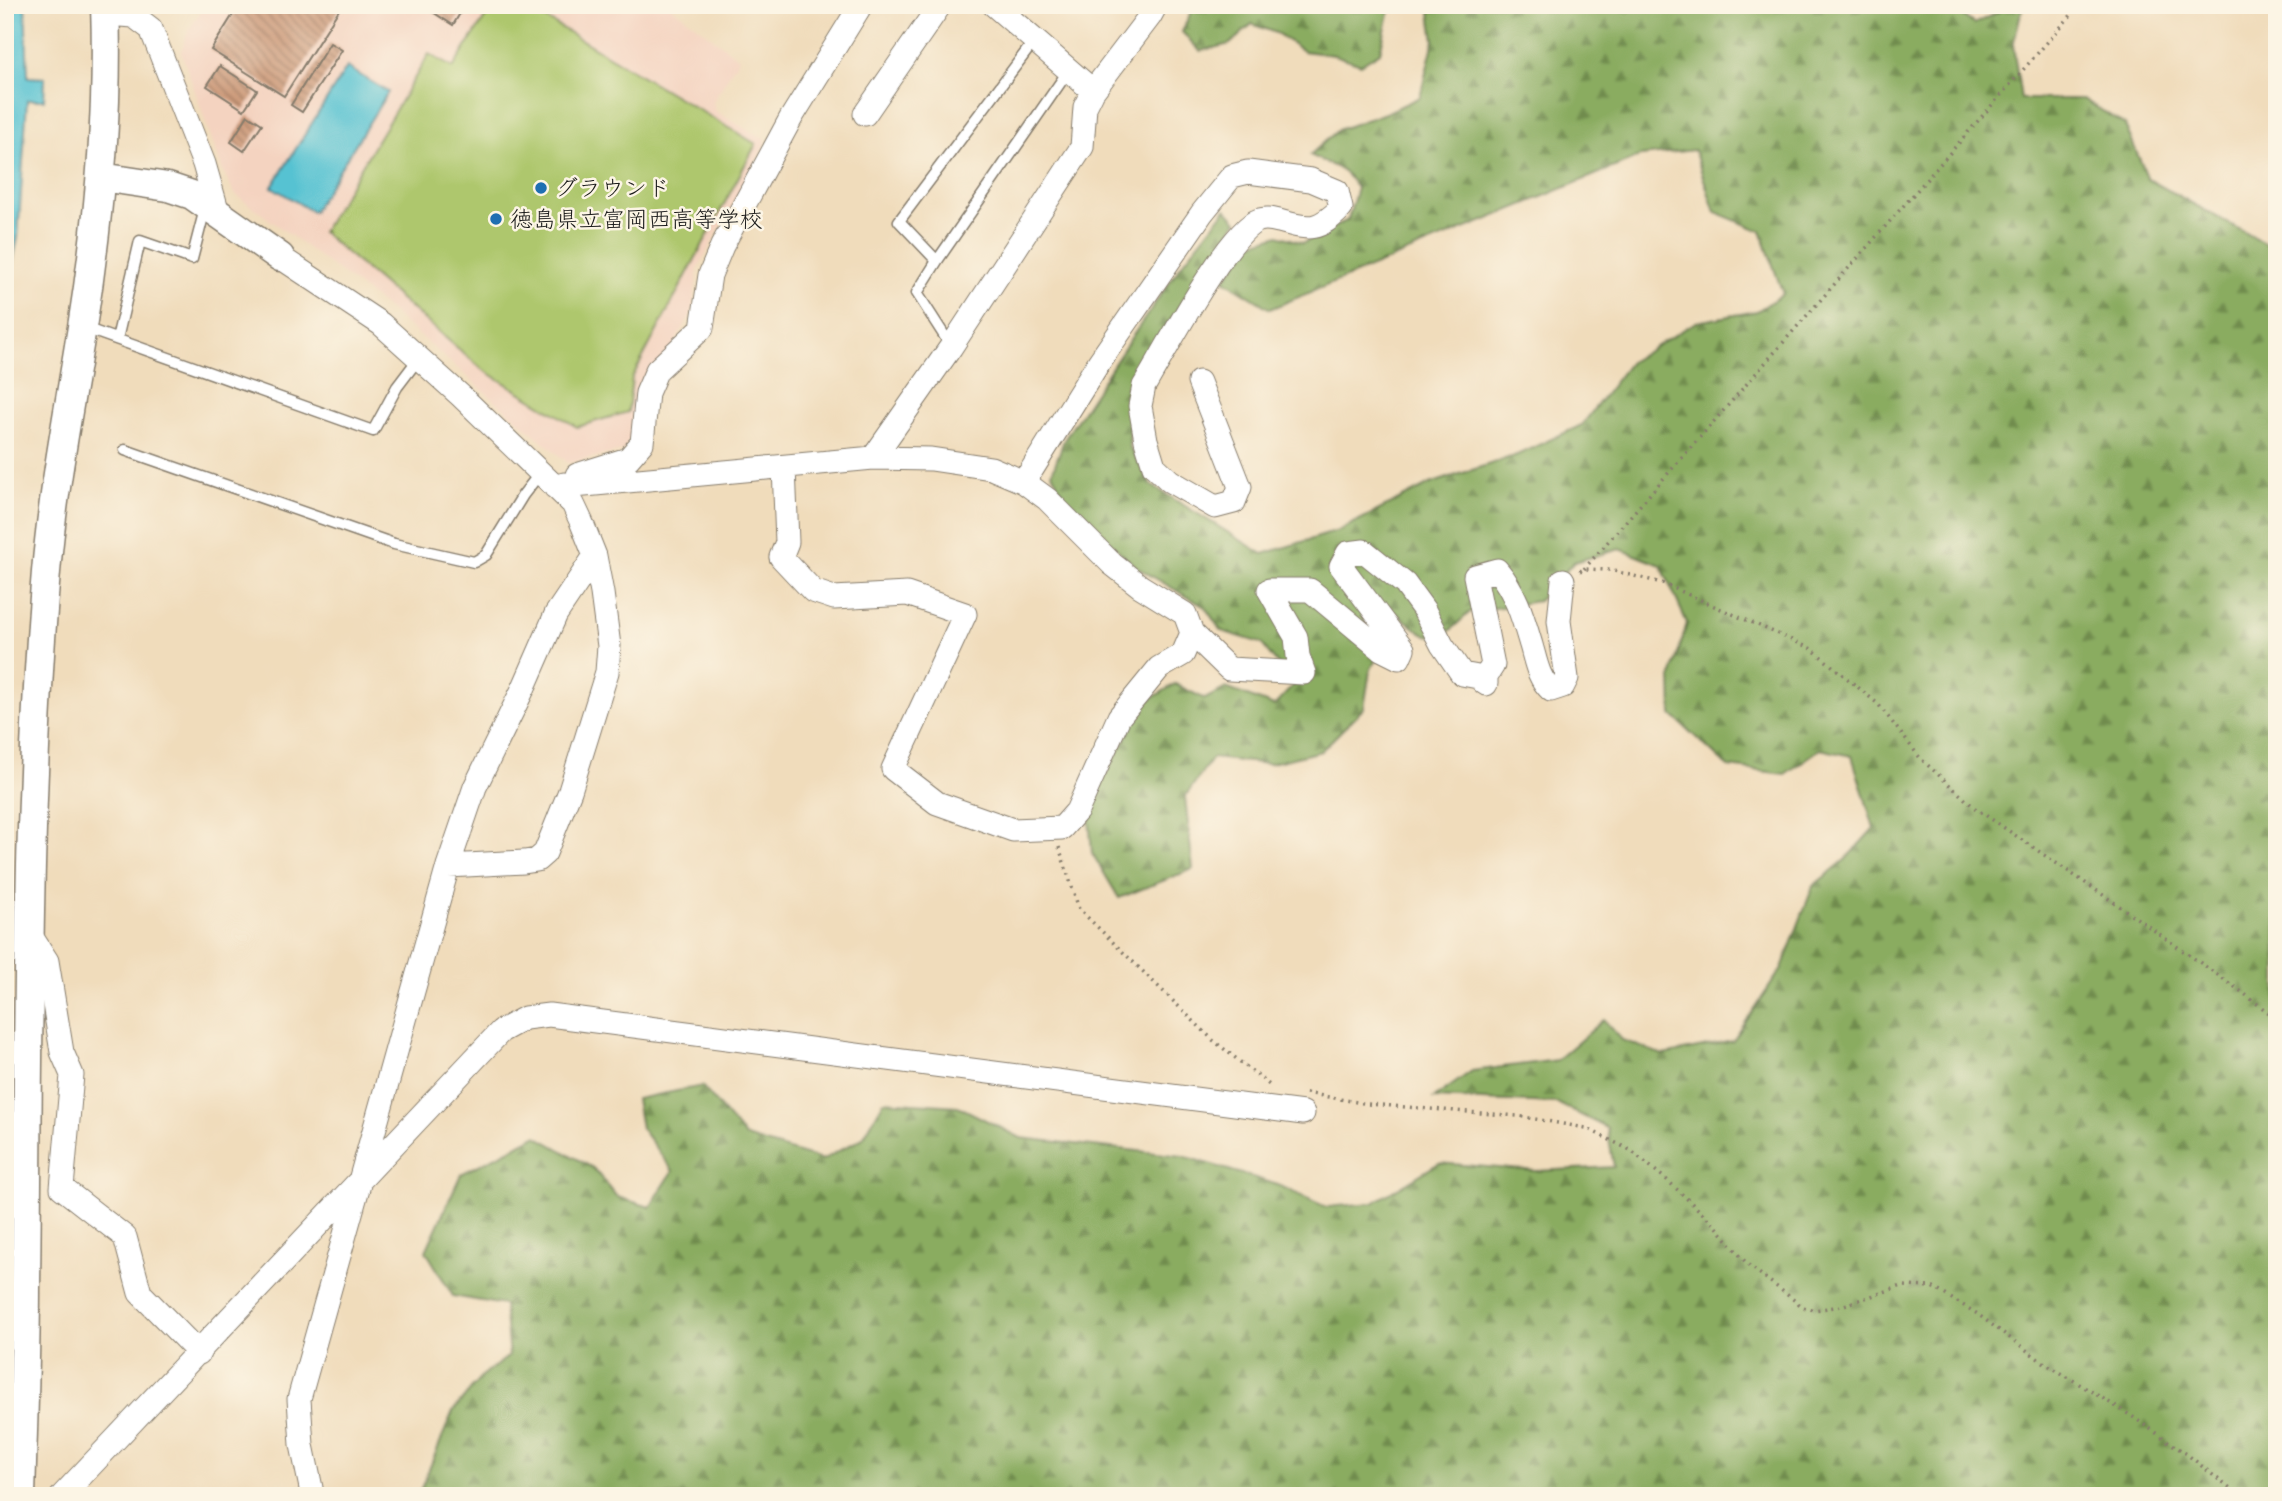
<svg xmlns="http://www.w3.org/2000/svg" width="2282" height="1501" viewBox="0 0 2282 1501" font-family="Pangolin,'Klee One',sans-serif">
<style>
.built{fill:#f4d3c0}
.forest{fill:url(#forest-firs);stroke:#53643e;stroke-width:2}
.park{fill:#aec76d;stroke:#657244;stroke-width:2}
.water{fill:#57c2d2;stroke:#3a6f77;stroke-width:2}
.building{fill:url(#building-back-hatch)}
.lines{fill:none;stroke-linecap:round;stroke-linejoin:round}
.service-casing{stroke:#867c6c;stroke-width:13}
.minor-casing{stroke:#867c6c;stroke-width:25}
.tertiary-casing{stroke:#867c6c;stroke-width:31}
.path{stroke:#867c6c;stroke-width:3.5;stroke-dasharray:2 5;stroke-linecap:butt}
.service{stroke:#fff;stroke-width:10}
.minor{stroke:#fff;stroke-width:23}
.tertiary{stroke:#fff;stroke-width:28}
.poi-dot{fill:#1f6fb2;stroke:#fcf5e5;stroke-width:2.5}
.labels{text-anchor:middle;stroke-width:5;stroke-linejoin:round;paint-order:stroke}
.poi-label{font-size:23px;fill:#1c1c1c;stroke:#fcf5e5;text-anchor:start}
</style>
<defs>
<pattern id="forest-firs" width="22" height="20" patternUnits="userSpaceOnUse" patternTransform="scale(1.75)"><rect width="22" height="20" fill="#8aac60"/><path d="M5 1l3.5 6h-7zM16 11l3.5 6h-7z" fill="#708b4e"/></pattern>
<pattern id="building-back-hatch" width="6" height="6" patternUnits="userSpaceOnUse" patternTransform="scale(1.75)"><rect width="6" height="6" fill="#cd9b7b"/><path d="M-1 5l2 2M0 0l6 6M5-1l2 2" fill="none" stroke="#a67e64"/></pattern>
</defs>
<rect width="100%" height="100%" fill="#fcf5e5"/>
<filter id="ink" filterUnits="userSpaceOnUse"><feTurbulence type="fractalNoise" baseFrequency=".0143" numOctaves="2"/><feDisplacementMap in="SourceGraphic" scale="14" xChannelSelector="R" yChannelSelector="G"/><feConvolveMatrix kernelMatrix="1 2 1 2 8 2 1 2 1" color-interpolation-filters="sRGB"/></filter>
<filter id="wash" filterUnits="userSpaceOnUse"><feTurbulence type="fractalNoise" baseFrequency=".00686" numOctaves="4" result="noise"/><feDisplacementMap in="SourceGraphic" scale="28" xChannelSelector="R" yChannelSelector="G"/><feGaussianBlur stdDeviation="1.57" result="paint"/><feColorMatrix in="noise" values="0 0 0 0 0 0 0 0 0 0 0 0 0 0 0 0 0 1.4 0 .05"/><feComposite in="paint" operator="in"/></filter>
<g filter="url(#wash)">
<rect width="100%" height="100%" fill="#f0dcbb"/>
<path class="built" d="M 205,5 L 669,5 L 739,58 L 713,102 L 715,111 L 767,141 L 698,268 L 692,313 L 675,342 L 640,422 L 623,451 L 568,463 L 380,302 L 235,194 L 223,171 L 181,52 L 188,31 Z"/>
<path class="forest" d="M 1194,5 L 1391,5 L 1380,52 L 1361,64 L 1334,55 L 1303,51 L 1278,34 L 1252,24 L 1230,44 L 1200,51 L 1182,32 Z
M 1429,5 L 1955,5 L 1958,12 L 1974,24 L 2012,5 L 2023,5 L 2013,45 L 2021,99 L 2083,99 L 2125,125 L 2148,179 L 2277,250 L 2277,1496 L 418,1496 L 453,1411 L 482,1376 L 509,1356 L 504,1305 L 453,1296 L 426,1251 L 461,1174 L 536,1136 L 593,1168 L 617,1197 L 650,1207 L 673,1171 L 641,1128 L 636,1099 L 702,1086 L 745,1137 L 822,1160 L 863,1138 L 884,1101 L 958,1106 L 1021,1138 L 1183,1156 L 1278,1185 L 1326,1207 L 1373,1203 L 1439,1163 L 1536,1171 L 1614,1167 L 1607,1128 L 1557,1103 L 1434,1098 L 1472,1071 L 1557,1060 L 1604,1020 L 1622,1040 L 1663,1055 L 1733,1041 L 1782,968 L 1813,886 L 1845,860 L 1874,828 L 1852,756 L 1820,749 L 1785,774 L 1728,767 L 1672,715 L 1671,678 L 1687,623 L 1661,565 L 1620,549 L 1574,562 L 1538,601 L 1470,612 L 1442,638 L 1423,634 L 1396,613 L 1388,636 L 1370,671 L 1364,708 L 1321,751 L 1268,764 L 1212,758 L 1185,797 L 1193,869 L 1119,898 L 1092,853 L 1088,806 L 1146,702 L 1175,684 L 1205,699 L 1226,688 L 1274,706 L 1294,685 L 1261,643 L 1221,631 L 1205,607 L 1136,567 L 1067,502 L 1052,473 L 1064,440 L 1127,344 L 1182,264 L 1226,209 L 1237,221 L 1140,365 L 1131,397 L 1129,446 L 1151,485 L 1263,554 L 1338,531 L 1430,484 L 1517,455 L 1582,425 L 1630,362 L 1696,322 L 1757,311 L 1783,294 L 1761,231 L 1715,212 L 1694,150 L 1641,156 L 1270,309 L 1224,280 L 1252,243 L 1279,235 L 1303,243 L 1348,220 L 1357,188 L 1344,171 L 1310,155 L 1338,130 L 1388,112 L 1420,97 L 1434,40 Z"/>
<path class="park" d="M 493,5 L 523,5 L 756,144 L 632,378 L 628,412 L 577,427 L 482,369 L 322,232 L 429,54 L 453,68 Z"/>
<path class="water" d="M 5,5 L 25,5 L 28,77 L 45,78 L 44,100 L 27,100 L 18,237 L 5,300 Z
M 347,67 L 388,92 L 313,212 L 272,187 Z"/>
<g id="blocks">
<path class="building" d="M 239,5 L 342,5 L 284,96 L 211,50 Z
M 422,5 L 465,5 L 453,25 Z
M 330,43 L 342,50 L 302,112 L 291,105 Z
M 220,66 L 257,90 L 244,110 L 207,86 Z
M 248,115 L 262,124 L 244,151 L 231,142 Z"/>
</g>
</g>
<g filter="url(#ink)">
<use href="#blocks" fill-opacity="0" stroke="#867c6c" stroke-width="2"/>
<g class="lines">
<defs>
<path id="service" d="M 937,261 L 899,221 L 1035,40
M 82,327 L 373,431 L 397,387 L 419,358
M 117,339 L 140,241 L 192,259 L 206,205
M 951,346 L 917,293 L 937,261 L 1069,70
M 125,450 L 394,544 L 474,562 L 486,555 L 523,495 L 540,473"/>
<path id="minor" d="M 994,5 L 1093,91
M 105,14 L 134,16 L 151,29 L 204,164 L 218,213
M 865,114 L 940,5
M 280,257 L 381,324 L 461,396 L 573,504 L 581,521 L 595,556 L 602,593 L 609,646 L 607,672 L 570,791 L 545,853 L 537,860 L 524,862 L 448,866
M 873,458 L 951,347 L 1082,147 L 1085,107 L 1093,91 L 1150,16 L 1156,5
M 784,467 L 787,542 L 781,557 L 813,591 L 834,598 L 907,594 L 965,614 L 893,769 L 937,803 L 1013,830 L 1062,828 L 1077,811 L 1119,717 L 1159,668 L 1183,654 L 1192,633
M 577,475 L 628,459 L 642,443 L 647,393 L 657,370 L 702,328 L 710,275 L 722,246 L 791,118 L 861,5
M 1024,482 L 1099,362 L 1202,213 L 1232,176 L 1248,172 L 1311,180 L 1337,191 L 1341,208 C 1318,231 1310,230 1279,221 C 1271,219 1266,218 1259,220 C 1229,230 1163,355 1144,386 L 1140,406 L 1146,440 L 1154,466 L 1170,481 L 1215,507 L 1234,502 L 1240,487 L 1199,382
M 555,487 L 564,484 L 574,486 L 873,458 L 931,459 L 991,468 L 1024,482 L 1047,499 L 1112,564 L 1140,586 L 1185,614 L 1192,633 L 1229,669 L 1304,673 L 1298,656 L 1296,637 L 1269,590 L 1310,590 L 1381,649 L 1399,658 L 1403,649 L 1341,566 L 1348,553 L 1364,551 L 1405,584 L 1424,610 L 1442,645 L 1462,674 L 1478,677 L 1486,684 L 1486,676 L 1493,665 L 1475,576 L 1497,570 C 1516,592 1523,618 1531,645 C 1536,662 1538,678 1551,690 L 1563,686 L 1567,678 L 1559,621 L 1563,580
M 29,933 L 47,961 L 62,1052 L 72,1075 L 62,1188 L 125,1237 L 140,1293 L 199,1353
M 62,1496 L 501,1031 L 525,1018 L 549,1015 L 1303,1113
M 310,1496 L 311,1488 L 302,1445 L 299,1399 L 448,866 L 475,787 L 524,687 L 556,614 L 595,556"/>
<path id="tertiary" d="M 101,177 L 168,187 L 192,195 L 280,257
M 21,1496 C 23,1426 26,1356 26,1285 C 29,1048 26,810 46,572 C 53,490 69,409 82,327 C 99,221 109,113 105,5"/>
</defs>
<use href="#service" class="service-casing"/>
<use href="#minor" class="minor-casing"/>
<use href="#tertiary" class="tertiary-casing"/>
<path class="path" d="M 1584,569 L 2080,5
M 1580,571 L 1584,569 L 1610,570 L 1662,583 L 1812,649 L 1878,704 L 1921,759 L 1975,808 L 2115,903 L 2242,992 L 2277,1019
M 1059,847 L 1079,909 L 1214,1041 L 1272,1087
M 1306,1093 L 1368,1104 L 1518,1116 L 1586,1128 L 1630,1150 L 1667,1180 L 1716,1226 L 1747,1264 L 1803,1307 L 1814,1310 L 1841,1306 L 1902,1286 L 1932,1287 L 1976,1313 L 2040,1360 L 2133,1417 L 2188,1455 L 2239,1496"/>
<use href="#service" class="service"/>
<use href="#minor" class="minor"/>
<use href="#tertiary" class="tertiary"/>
</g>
</g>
<g class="poi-dot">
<circle cx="541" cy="188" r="7"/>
<circle cx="496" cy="219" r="7"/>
</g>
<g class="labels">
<g class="poi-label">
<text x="555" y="196">グラウンド</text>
<text x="510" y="227">徳島県立富岡西高等学校</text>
</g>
</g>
<rect width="2282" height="1501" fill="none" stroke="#fcf5e5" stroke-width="28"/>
</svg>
